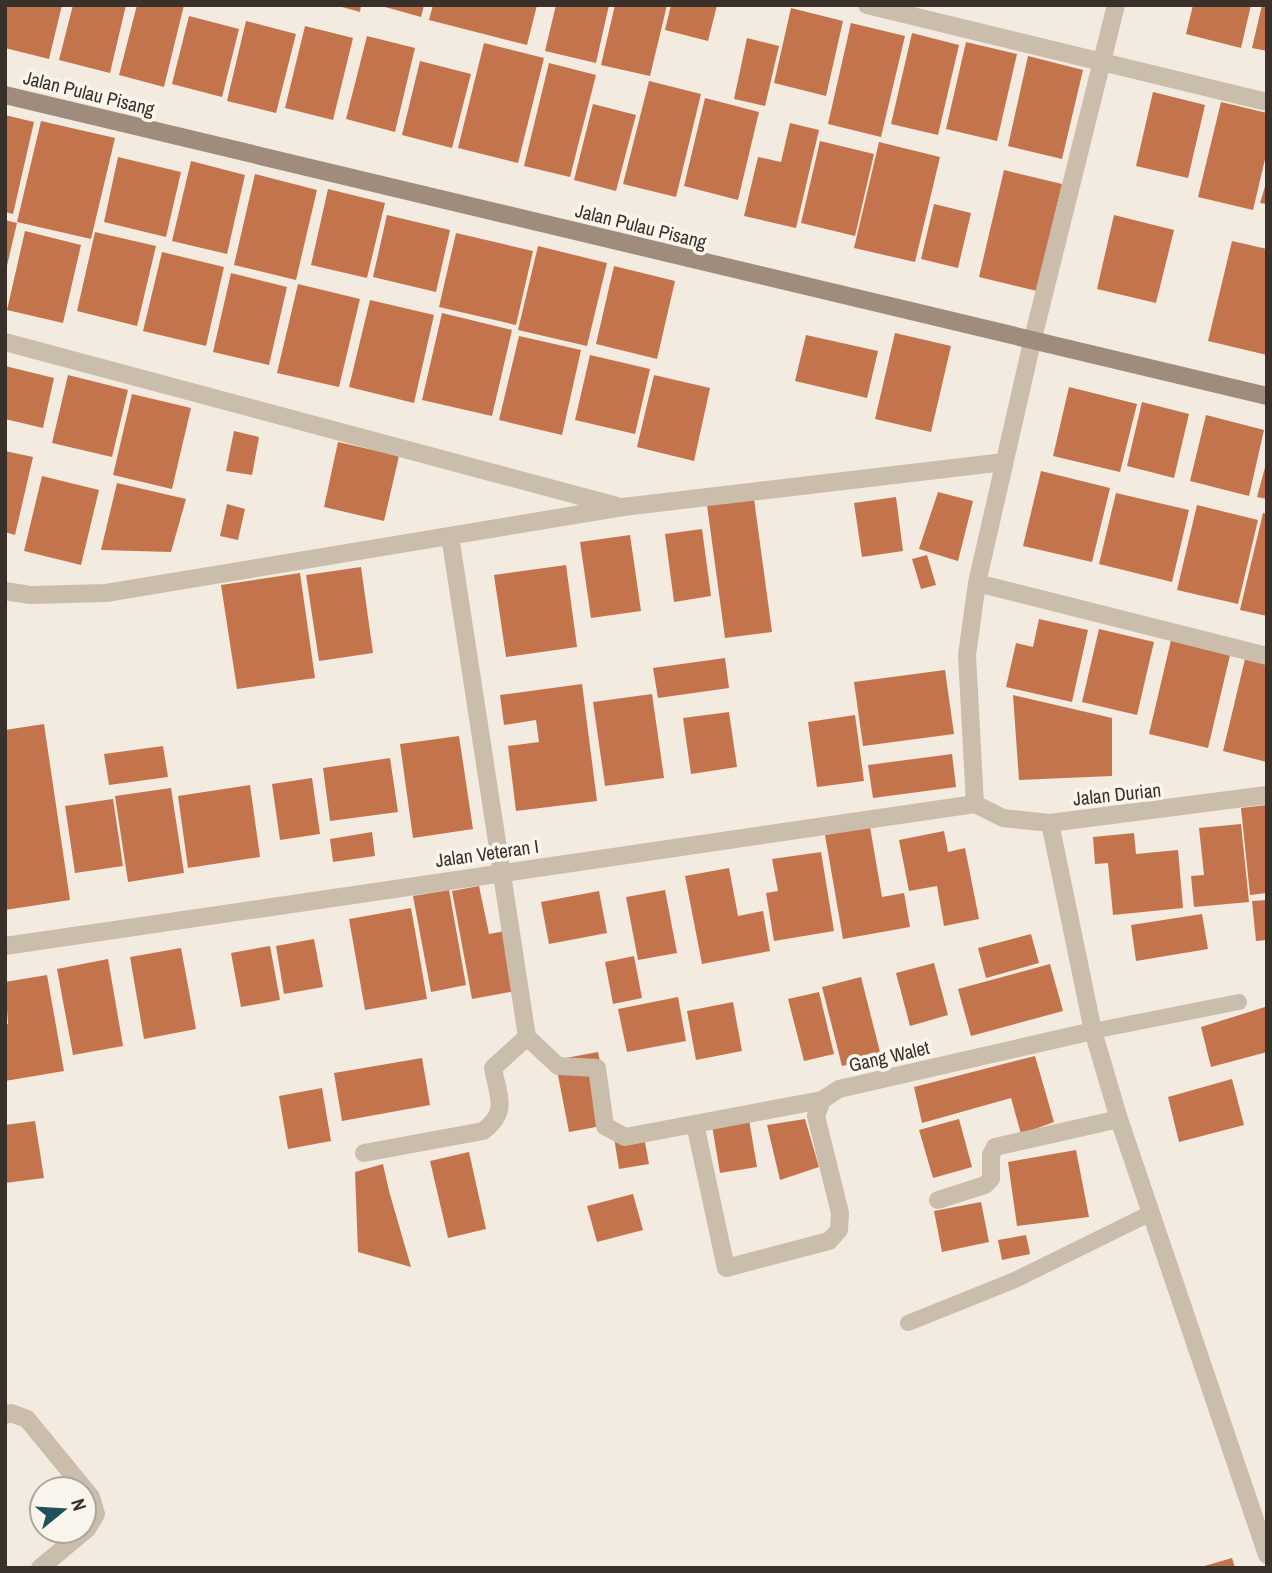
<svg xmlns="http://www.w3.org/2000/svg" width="1272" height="1573" viewBox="0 0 1272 1573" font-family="'Archivo Narrow',sans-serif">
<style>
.building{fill:#c4744c}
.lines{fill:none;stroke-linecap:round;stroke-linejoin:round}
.lane{stroke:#cbbdab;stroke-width:16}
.street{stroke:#cbbdab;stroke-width:18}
.secondary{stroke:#9f8c7c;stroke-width:18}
.labels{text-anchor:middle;stroke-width:7;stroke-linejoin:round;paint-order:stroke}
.street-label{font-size:19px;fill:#39302a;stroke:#faf5ec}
</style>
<rect width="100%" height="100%" fill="#f3ebdf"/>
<path class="building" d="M 5,5 L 62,5 L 49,59 L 5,48 Z
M 73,5 L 126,5 L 110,73 L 59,60 Z
M 137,5 L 184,5 L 164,87 L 119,75 Z
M 335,5 L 361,5 L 360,12 Z
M 378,5 L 424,5 L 421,17 Z
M 433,5 L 537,5 L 527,45 L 429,20 Z
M 556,5 L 609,5 L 596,63 L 545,51 Z
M 615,5 L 667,5 L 650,76 L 601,65 Z
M 671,5 L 717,5 L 708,41 L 665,30 Z
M 1193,5 L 1251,5 L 1241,48 L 1186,34 Z
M 1262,5 L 1267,5 L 1267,51 L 1252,48 Z
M 791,8 L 843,21 L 826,96 L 774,83 Z
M 189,16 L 239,29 L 222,97 L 172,84 Z
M 246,21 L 296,34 L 276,113 L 227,101 Z
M 851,23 L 905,36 L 881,137 L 828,124 Z
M 305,26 L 353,38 L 333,120 L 285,108 Z
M 912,33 L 959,45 L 938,135 L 891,124 Z
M 367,36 L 415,48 L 395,132 L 346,119 Z
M 747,38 L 779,46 L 765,106 L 734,99 Z
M 966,42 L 1017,54 L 997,141 L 946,129 Z
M 484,43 L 544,58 L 518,163 L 458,148 Z
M 1028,56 L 1083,70 L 1062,159 L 1008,146 Z
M 420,61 L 471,74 L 452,148 L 402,135 Z
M 549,63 L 596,75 L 570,177 L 524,166 Z
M 649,81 L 701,94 L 676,197 L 623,184 Z
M 1153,92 L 1205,105 L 1188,178 L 1136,166 Z
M 705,98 L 759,112 L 738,200 L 684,186 Z
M 1221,102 L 1267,113 L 1267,151 L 1253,210 L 1198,197 Z
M 593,104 L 636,115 L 616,191 L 574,180 Z
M 5,115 L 34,122 L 13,214 L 5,212 Z
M 41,121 L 115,138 L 91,239 L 17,222 Z
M 790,123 L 819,130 L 796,228 L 744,216 L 758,157 L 781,162 Z
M 820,141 L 874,154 L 855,236 L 801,223 Z
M 879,142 L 940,157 L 915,262 L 854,248 Z
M 118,157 L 181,172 L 166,237 L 104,222 Z
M 191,161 L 245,175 L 227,254 L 172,241 Z
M 1004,170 L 1062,184 L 1037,291 L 979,277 Z
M 255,174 L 317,190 L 296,280 L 234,265 Z
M 1267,180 L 1267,204 L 1260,203 Z
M 328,189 L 385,203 L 367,278 L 311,265 Z
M 934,204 L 971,213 L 958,268 L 921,259 Z
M 387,215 L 450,230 L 436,292 L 373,277 Z
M 1114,215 L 1174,230 L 1156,303 L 1097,289 Z
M 5,220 L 17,223 L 6,270 L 5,270 Z
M 25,231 L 81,245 L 63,323 L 7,310 Z
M 95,232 L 156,246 L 137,326 L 77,311 Z
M 456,233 L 533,251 L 516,325 L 439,307 Z
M 1232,241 L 1267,249 L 1267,355 L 1208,341 Z
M 538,246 L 607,263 L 587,346 L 518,330 Z
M 162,252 L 224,267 L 206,346 L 143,331 Z
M 614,266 L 675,281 L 657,359 L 596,344 Z
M 231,273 L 287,287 L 269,365 L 213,352 Z
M 298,284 L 360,299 L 339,387 L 277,373 Z
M 370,300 L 434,315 L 414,403 L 349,387 Z
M 442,313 L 512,330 L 492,416 L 422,400 Z
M 895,333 L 951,346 L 931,432 L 875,419 Z
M 806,335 L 878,351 L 867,398 L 795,381 Z
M 519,336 L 581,350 L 562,435 L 499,420 Z
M 590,355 L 650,369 L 635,434 L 575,420 Z
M 5,366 L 54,378 L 43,428 L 5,419 Z
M 68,375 L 128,390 L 112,457 L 52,443 Z
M 654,375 L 710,388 L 694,461 L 637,447 Z
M 1069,387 L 1137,404 L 1120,472 L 1053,456 Z
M 132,394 L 191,408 L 172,489 L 113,475 Z
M 1142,402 L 1189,414 L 1174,478 L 1127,466 Z
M 1206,415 L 1264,430 L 1249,496 L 1190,481 Z
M 234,431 L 259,437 L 252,475 L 226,471 Z
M 338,442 L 399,456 L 384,521 L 324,507 Z
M 5,451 L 33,457 L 15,535 L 5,532 Z
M 1267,460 L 1267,499 L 1257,497 Z
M 1041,471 L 1110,488 L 1092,562 L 1023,546 Z
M 42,476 L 99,490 L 81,565 L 24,551 Z
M 117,483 L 186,499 L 171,552 L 101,550 Z
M 938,492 L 973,501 L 958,561 L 919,549 Z
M 1116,493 L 1189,510 L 1172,582 L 1099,564 Z
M 896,497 L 903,551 L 862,557 L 854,503 Z
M 754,499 L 772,632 L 725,638 L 707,505 Z
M 227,504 L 245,509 L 238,540 L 220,536 Z
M 1197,505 L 1258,520 L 1238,604 L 1177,590 Z
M 1263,513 L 1267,514 L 1267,616 L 1240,610 Z
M 702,529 L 711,596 L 674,602 L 665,534 Z
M 630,535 L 641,611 L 591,618 L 580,542 Z
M 927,555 L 936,585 L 921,589 L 912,559 Z
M 566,565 L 577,647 L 506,657 L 494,575 Z
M 361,567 L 373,653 L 319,661 L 306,575 Z
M 300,573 L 315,678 L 237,689 L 221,585 Z
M 1039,619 L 1088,630 L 1072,702 L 1006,687 L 1016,643 L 1033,647 Z
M 1099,629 L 1154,642 L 1137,715 L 1082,702 Z
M 1172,636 L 1231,651 L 1208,748 L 1149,734 Z
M 725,658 L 729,688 L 658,698 L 653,668 Z
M 1245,659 L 1267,664 L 1267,762 L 1223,751 Z
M 945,670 L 954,734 L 863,746 L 854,682 Z
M 582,684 L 597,801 L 516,811 L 508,746 L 539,742 L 536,720 L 504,725 L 500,695 Z
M 652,694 L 664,778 L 605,786 L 593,702 Z
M 1013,695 L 1112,718 L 1112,776 L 1019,780 Z
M 729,712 L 737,767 L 691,774 L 683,718 Z
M 855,715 L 864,781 L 817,787 L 808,722 Z
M 44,724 L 70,900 L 5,910 L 5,730 Z
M 459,736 L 473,829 L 413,838 L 400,744 Z
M 163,746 L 168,777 L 109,785 L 104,754 Z
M 952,754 L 956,787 L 873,798 L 868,765 Z
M 390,758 L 398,812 L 330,821 L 323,768 Z
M 312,778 L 320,834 L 280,840 L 272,784 Z
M 250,785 L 260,857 L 188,868 L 178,796 Z
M 171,788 L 184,873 L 128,882 L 115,796 Z
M 113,799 L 123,866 L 75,873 L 65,806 Z
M 1267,805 L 1267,893 L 1250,895 L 1241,808 Z
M 1241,824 L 1249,902 L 1194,907 L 1191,876 L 1204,875 L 1199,828 Z
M 870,827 L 882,897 L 904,893 L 910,927 L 843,939 L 825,835 Z
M 944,831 L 948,852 L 965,848 L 979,919 L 944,926 L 937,886 L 909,891 L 899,840 Z
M 372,832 L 375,856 L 333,862 L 330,839 Z
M 1134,833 L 1136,854 L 1178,850 L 1183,908 L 1113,915 L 1108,863 L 1095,864 L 1093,837 Z
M 821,852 L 834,931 L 774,941 L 766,893 L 778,891 L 772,859 Z
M 729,868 L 738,916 L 763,911 L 770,951 L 702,964 L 685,876 Z
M 479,886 L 489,934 L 505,931 L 516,991 L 472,999 L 452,891 Z
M 449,890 L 466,985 L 431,992 L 413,896 Z
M 665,890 L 677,953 L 638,960 L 626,897 Z
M 599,891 L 607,933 L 549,944 L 541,902 Z
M 1267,900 L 1267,940 L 1256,941 L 1252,901 Z
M 411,908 L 427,999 L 365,1010 L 349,919 Z
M 1202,914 L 1208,949 L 1136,961 L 1131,925 Z
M 1031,934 L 1039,963 L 986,978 L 978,948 Z
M 314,939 L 323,987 L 284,994 L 276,946 Z
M 270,946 L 280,1000 L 241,1007 L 231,953 Z
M 181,948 L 196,1029 L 144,1039 L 130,957 Z
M 634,956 L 642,998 L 613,1004 L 605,962 Z
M 108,959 L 123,1046 L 73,1055 L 57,969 Z
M 934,963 L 948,1015 L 910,1026 L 896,973 Z
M 1050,964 L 1063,1011 L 971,1036 L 958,989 Z
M 47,975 L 64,1071 L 5,1081 L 5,1024 L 8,1024 L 5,982 Z
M 861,977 L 881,1056 L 842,1066 L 822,987 Z
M 819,992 L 834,1054 L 804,1061 L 788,999 Z
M 678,997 L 686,1041 L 627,1052 L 618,1009 Z
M 733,1002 L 742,1051 L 696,1060 L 687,1011 Z
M 1265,1007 L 1267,1052 L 1211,1067 L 1201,1027 Z
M 598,1052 L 612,1124 L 569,1132 L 555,1060 Z
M 1035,1056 L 1054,1122 L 1021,1134 L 1011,1098 L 922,1123 L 914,1087 Z
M 422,1058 L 430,1105 L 342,1121 L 334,1073 Z
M 1232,1079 L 1244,1125 L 1179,1142 L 1168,1097 Z
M 322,1088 L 331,1141 L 288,1149 L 279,1096 Z
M 747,1108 L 757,1167 L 720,1173 L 710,1114 Z
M 805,1119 L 819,1167 L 780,1180 L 767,1125 Z
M 959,1119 L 972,1167 L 933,1178 L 919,1130 Z
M 35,1121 L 44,1178 L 5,1183 L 5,1125 Z
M 642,1126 L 649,1164 L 619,1169 L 613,1131 Z
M 1076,1150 L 1089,1217 L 1017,1226 L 1008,1162 Z
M 469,1152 L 486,1229 L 448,1238 L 430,1161 Z
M 383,1164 L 389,1191 L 411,1267 L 358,1252 L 355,1172 Z
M 633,1194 L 643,1230 L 597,1242 L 587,1206 Z
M 981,1202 L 989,1242 L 942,1252 L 934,1211 Z
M 1026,1235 L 1030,1254 L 1002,1260 L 998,1240 Z
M 1232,1558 L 1235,1568 L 1201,1568 L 1201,1567 Z"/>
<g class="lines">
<path class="lane" d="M 1093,1031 L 1239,1002
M 908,1323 L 1015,1280 L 1151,1213"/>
<path class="street" d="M 867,5 L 1267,102
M 5,342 L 617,506
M 977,583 L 1267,656
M 5,591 L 30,595 L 106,593 L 623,507 L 1004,462
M 975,804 L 967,655 L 977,583 L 1032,342 L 1116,5
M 975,804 L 1003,818 L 1050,823 L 1267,795
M 1050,823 L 1093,1031 L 1119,1119 L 1267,1555
M 5,946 L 975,804
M 527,1037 L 558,1066 L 597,1068 L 605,1126 L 625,1137 L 822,1100
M 695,1124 L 726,1268 L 829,1241 L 839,1230 L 840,1213 L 816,1116 L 822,1100 L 839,1089 L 1093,1031
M 364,1153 L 483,1131 C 509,1112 498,1096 493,1068 L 527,1037 L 450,536
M 938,1200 L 985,1185 L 991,1179 L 991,1155 L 995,1147 L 1119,1119
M 5,1415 L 11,1413 L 27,1419 L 91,1497 L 96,1514 L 87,1529 L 40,1568"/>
<path class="secondary" d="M 5,95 L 1267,396"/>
</g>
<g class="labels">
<g class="street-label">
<text transform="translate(89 93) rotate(14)" y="7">Jalan Pulau Pisang</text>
<text transform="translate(641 226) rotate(14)" y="7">Jalan Pulau Pisang</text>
<text transform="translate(1117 794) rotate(-6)" y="7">Jalan Durian</text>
<text transform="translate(487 853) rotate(-8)" y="7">Jalan Veteran I</text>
<text transform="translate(889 1056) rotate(-13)" y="7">Gang Walet</text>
</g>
</g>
<rect width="1272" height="1573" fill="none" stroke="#39302a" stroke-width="14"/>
<g transform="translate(63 1510) rotate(72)"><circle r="33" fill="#faf5ec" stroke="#ada69e" stroke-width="2"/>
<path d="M0-5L12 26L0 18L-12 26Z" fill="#20515a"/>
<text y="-10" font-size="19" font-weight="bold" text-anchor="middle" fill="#39302a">N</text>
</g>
</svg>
